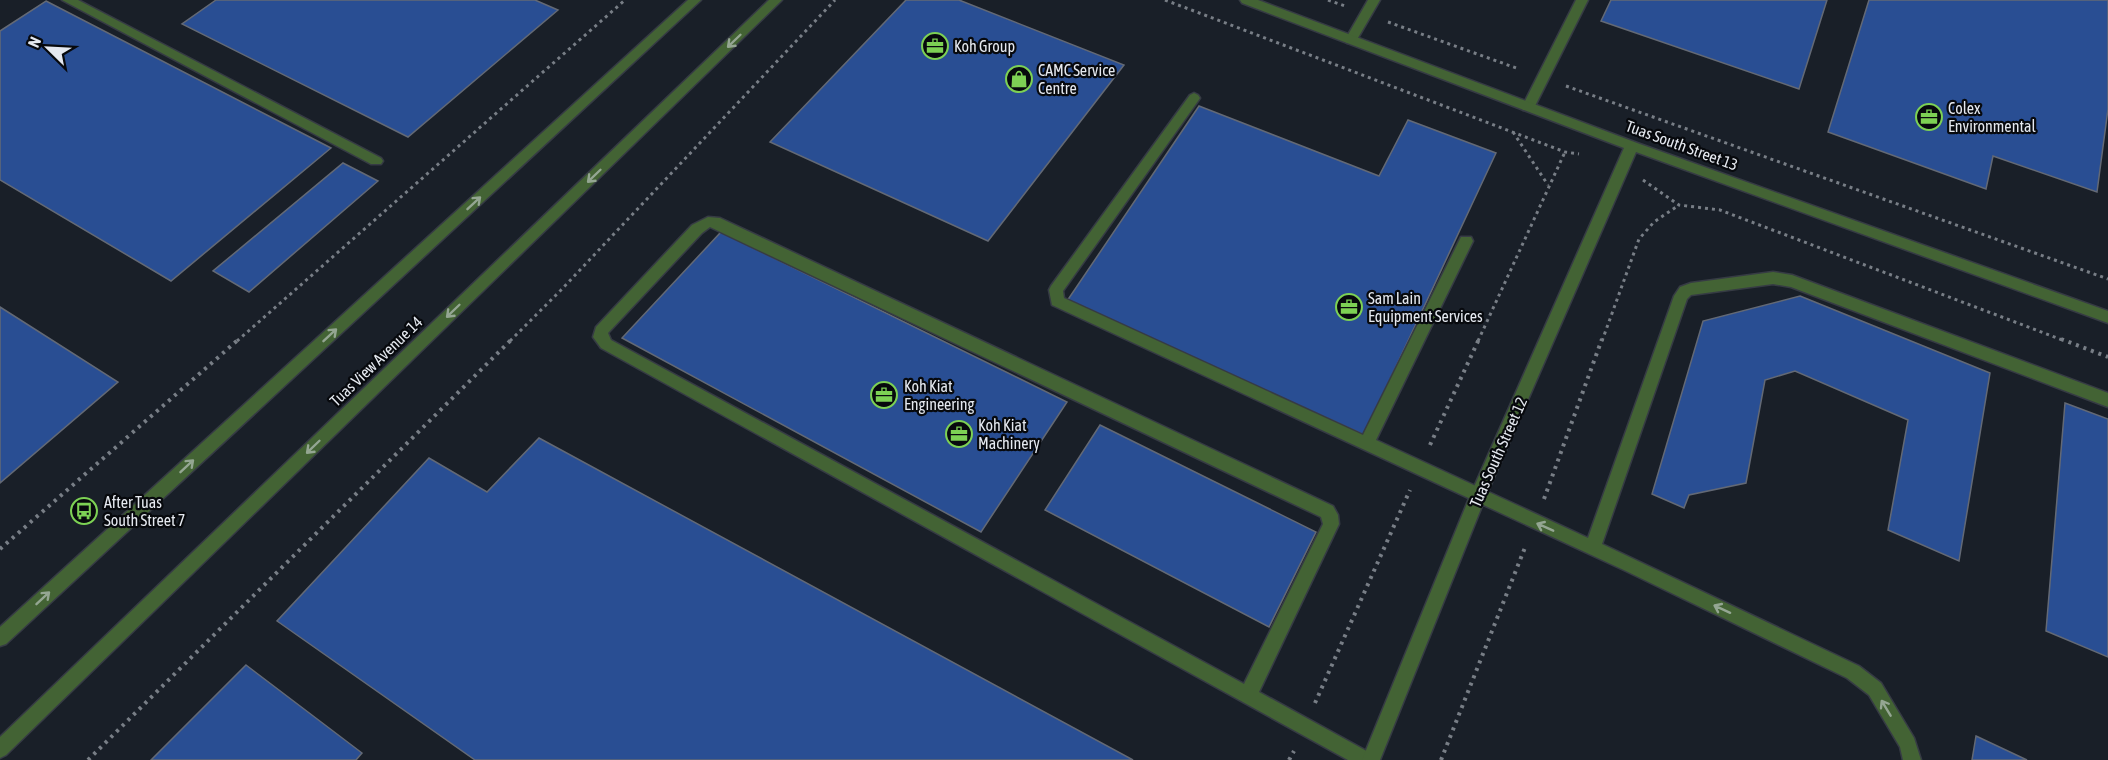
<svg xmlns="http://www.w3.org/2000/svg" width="2108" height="760" viewBox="0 0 2108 760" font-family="'Asap Condensed',sans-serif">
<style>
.building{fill:#294e93;stroke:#636975;stroke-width:1.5}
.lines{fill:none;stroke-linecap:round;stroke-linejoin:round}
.service-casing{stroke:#363b44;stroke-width:3}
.minor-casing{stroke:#363b44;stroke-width:3}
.tertiary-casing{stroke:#363b44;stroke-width:3}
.path-far1{stroke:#787e86;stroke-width:3;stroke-dasharray:3 4;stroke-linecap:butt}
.path{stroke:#787e86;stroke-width:4;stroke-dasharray:3 5;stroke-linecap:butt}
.service{fill:#436334;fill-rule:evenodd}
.minor{fill:#436334;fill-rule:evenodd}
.tertiary{fill:#436334;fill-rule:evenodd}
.oneway{stroke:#94a692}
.labels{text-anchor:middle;stroke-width:4.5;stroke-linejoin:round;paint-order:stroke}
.poi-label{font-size:16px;fill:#e5e9f0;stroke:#07090d;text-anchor:start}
.street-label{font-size:16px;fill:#e5e9f0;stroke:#07090d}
</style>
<rect width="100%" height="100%" fill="#191f28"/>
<path class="building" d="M 216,0 L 535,0 L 558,10 L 408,137 L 182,24 Z
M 906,0 L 959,0 L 1124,65 L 988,241 L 770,142 Z
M 1611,0 L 1827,0 L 1799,89 L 1601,21 Z
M 1869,0 L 2108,0 L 2108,109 L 2097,192 L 1993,156 L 1986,189 L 1828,132 Z
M 46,1 L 331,148 L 171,281 L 0,180 L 0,31 Z
M 1199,106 L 1379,176 L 1408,120 L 1496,153 L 1364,435 L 1067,301 Z
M 343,163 L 378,181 L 249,292 L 213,271 Z
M 721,232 L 1067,402 L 981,532 L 622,338 Z
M 1800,296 L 1990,373 L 1959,561 L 1888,530 L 1908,420 L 1795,371 L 1765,380 L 1746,483 L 1689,495 L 1684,508 L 1652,494 L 1703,321 Z
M 0,307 L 118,382 L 0,483 Z
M 2065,403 L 2108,419 L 2108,657 L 2046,631 Z
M 1100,425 L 1316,532 L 1269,627 L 1045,510 Z
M 539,438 L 1133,760 L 475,760 L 277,621 L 429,458 L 487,492 Z
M 246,665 L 362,753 L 356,760 L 151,760 Z
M 1976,736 L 2027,760 L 1972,760 Z"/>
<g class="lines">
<defs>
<path id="service" d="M 62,0 L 78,0 L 381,158 L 383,161 L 381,164 L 371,164 Z
M 1368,0 L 1380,0 L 1355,43 L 1347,43 L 1345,40 Z
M 1576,0 L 1588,0 L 1533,110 L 1523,110 L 1522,107 Z
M 1194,93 L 1198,95 L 1200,98 L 1198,101 L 1063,291 L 1064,298 L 1363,435 L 1461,237 L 1471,237 L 1473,241 L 1376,440 L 1588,538 L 1674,296 L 1680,287 L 1691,283 L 1773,272 L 1792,275 L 2108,393 L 2108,407 L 1791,287 L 1773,284 L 1691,295 L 1687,299 L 1602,544 L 1859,666 L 1881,683 L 1914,738 L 1921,760 L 1903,760 L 1900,747 L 1869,695 L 1847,678 L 1626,571 L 1052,305 L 1049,290 L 1051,286 L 1190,95 Z
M 708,217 L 720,218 L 1333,506 L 1338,515 L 1339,524 L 1259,692 L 1372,754 L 1375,760 L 1348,760 L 601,348 L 593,337 L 596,327 L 692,225 ZM 710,227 L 1321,517 L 1323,524 L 1244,684 L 611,340 L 608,333 L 702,233 Z"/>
<path id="minor" d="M 1240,0 L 1258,0 L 1637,143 L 2108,311 L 2108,323 L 1636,152 L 1486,496 L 1380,760 L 1362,760 L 1470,496 L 1624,148 L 1242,3 Z"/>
<path id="tertiary" d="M 688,0 L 701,0 L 6,644 L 0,646 L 0,627 Z
M 769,0 L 782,0 L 6,755 L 0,758 L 0,737 Z"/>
</defs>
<use href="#service" class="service-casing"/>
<use href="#minor" class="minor-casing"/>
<use href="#tertiary" class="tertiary-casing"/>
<path class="path-far1" d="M 1165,0 L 1565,152 L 1579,154
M 1328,0 L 1345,6
M 1388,22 L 1519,69
M 1566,86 L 2108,279
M 1513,132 L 1548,185
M 1643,180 L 1679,205 L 1720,210 L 2065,341
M 237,341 L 625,0
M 510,341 L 561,290 L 835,0
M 1478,341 L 1565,152
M 1602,341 L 1639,239 L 1654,222 L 1679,205"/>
<path class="path" d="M 2061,339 L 2108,357
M 1430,445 L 1479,339
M 1544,499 L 1602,339
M 0,549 L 239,339
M 1315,703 L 1410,490
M 88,760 L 512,339
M 1289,760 L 1294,751
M 1441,760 L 1526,545"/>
<use href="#service" class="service"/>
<use href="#minor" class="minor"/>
<use href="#tertiary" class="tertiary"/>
</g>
<defs><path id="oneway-shaft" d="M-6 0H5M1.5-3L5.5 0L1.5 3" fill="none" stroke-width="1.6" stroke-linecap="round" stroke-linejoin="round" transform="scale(1.5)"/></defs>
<g class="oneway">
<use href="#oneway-shaft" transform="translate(734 41) rotate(136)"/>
<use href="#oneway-shaft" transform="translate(594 176) rotate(136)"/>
<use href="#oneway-shaft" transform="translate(474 203) rotate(-43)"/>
<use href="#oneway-shaft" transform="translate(453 311) rotate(136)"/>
<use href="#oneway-shaft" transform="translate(330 335) rotate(-43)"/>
<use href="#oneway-shaft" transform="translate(313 447) rotate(136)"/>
<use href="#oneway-shaft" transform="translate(187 466) rotate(-43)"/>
<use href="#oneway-shaft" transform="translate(1545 527) rotate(-156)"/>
<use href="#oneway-shaft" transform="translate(43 598) rotate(-43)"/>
<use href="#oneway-shaft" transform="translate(1722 609) rotate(-155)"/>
<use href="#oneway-shaft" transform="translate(1886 708) rotate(-121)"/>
</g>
<defs>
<symbol id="office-ring" viewBox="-11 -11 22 22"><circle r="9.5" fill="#07090d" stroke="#7dd154" stroke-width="1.5"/><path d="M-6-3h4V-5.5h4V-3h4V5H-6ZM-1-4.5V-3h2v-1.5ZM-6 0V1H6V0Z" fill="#7dd154"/></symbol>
<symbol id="shop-ring" viewBox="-11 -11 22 22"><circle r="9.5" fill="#07090d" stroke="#7dd154" stroke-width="1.5"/><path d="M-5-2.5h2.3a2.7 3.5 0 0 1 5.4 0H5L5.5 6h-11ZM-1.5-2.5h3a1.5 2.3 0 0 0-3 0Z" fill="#7dd154"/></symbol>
<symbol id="bus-ring" viewBox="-11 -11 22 22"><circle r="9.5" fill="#07090d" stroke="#7dd154" stroke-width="1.5"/><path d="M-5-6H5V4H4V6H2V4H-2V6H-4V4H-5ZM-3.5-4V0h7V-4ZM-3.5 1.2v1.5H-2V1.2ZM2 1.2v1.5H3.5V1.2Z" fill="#7dd154"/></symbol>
</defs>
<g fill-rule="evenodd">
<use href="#office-ring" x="920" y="31" width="30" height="30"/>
<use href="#shop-ring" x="1004" y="64" width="30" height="30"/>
<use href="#office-ring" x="1914" y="102" width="30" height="30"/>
<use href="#office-ring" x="1334" y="292" width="30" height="30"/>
<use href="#office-ring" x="869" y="380" width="30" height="30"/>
<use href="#office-ring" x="944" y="419" width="30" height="30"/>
<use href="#bus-ring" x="69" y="496" width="30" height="30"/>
</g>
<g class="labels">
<g class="poi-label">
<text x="954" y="52">Koh Group</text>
<text x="1038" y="76">CAMC Service<tspan x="1038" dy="18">Centre</tspan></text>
<text x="1948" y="114">Colex<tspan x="1948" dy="18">Environmental</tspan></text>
<text x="1368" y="304">Sam Lain<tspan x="1368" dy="18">Equipment Services</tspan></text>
<text x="904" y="392">Koh Kiat<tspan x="904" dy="18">Engineering</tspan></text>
<text x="978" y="431">Koh Kiat<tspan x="978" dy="18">Machinery</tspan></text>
<text x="104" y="508">After Tuas<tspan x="104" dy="18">South Street 7</tspan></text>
</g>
<g class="street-label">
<text transform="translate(1682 145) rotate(20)" y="6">Tuas South Street 13</text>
<text transform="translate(376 361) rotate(-44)" y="6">Tuas View Avenue 14</text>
<text transform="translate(1498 452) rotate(-66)" y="6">Tuas South Street 12</text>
</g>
</g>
<g transform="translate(48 48) rotate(294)" stroke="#07090d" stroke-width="4.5" paint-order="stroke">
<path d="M0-4.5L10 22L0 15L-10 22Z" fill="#e5e9f0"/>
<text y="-9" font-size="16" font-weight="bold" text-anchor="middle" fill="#e5e9f0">N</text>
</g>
</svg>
